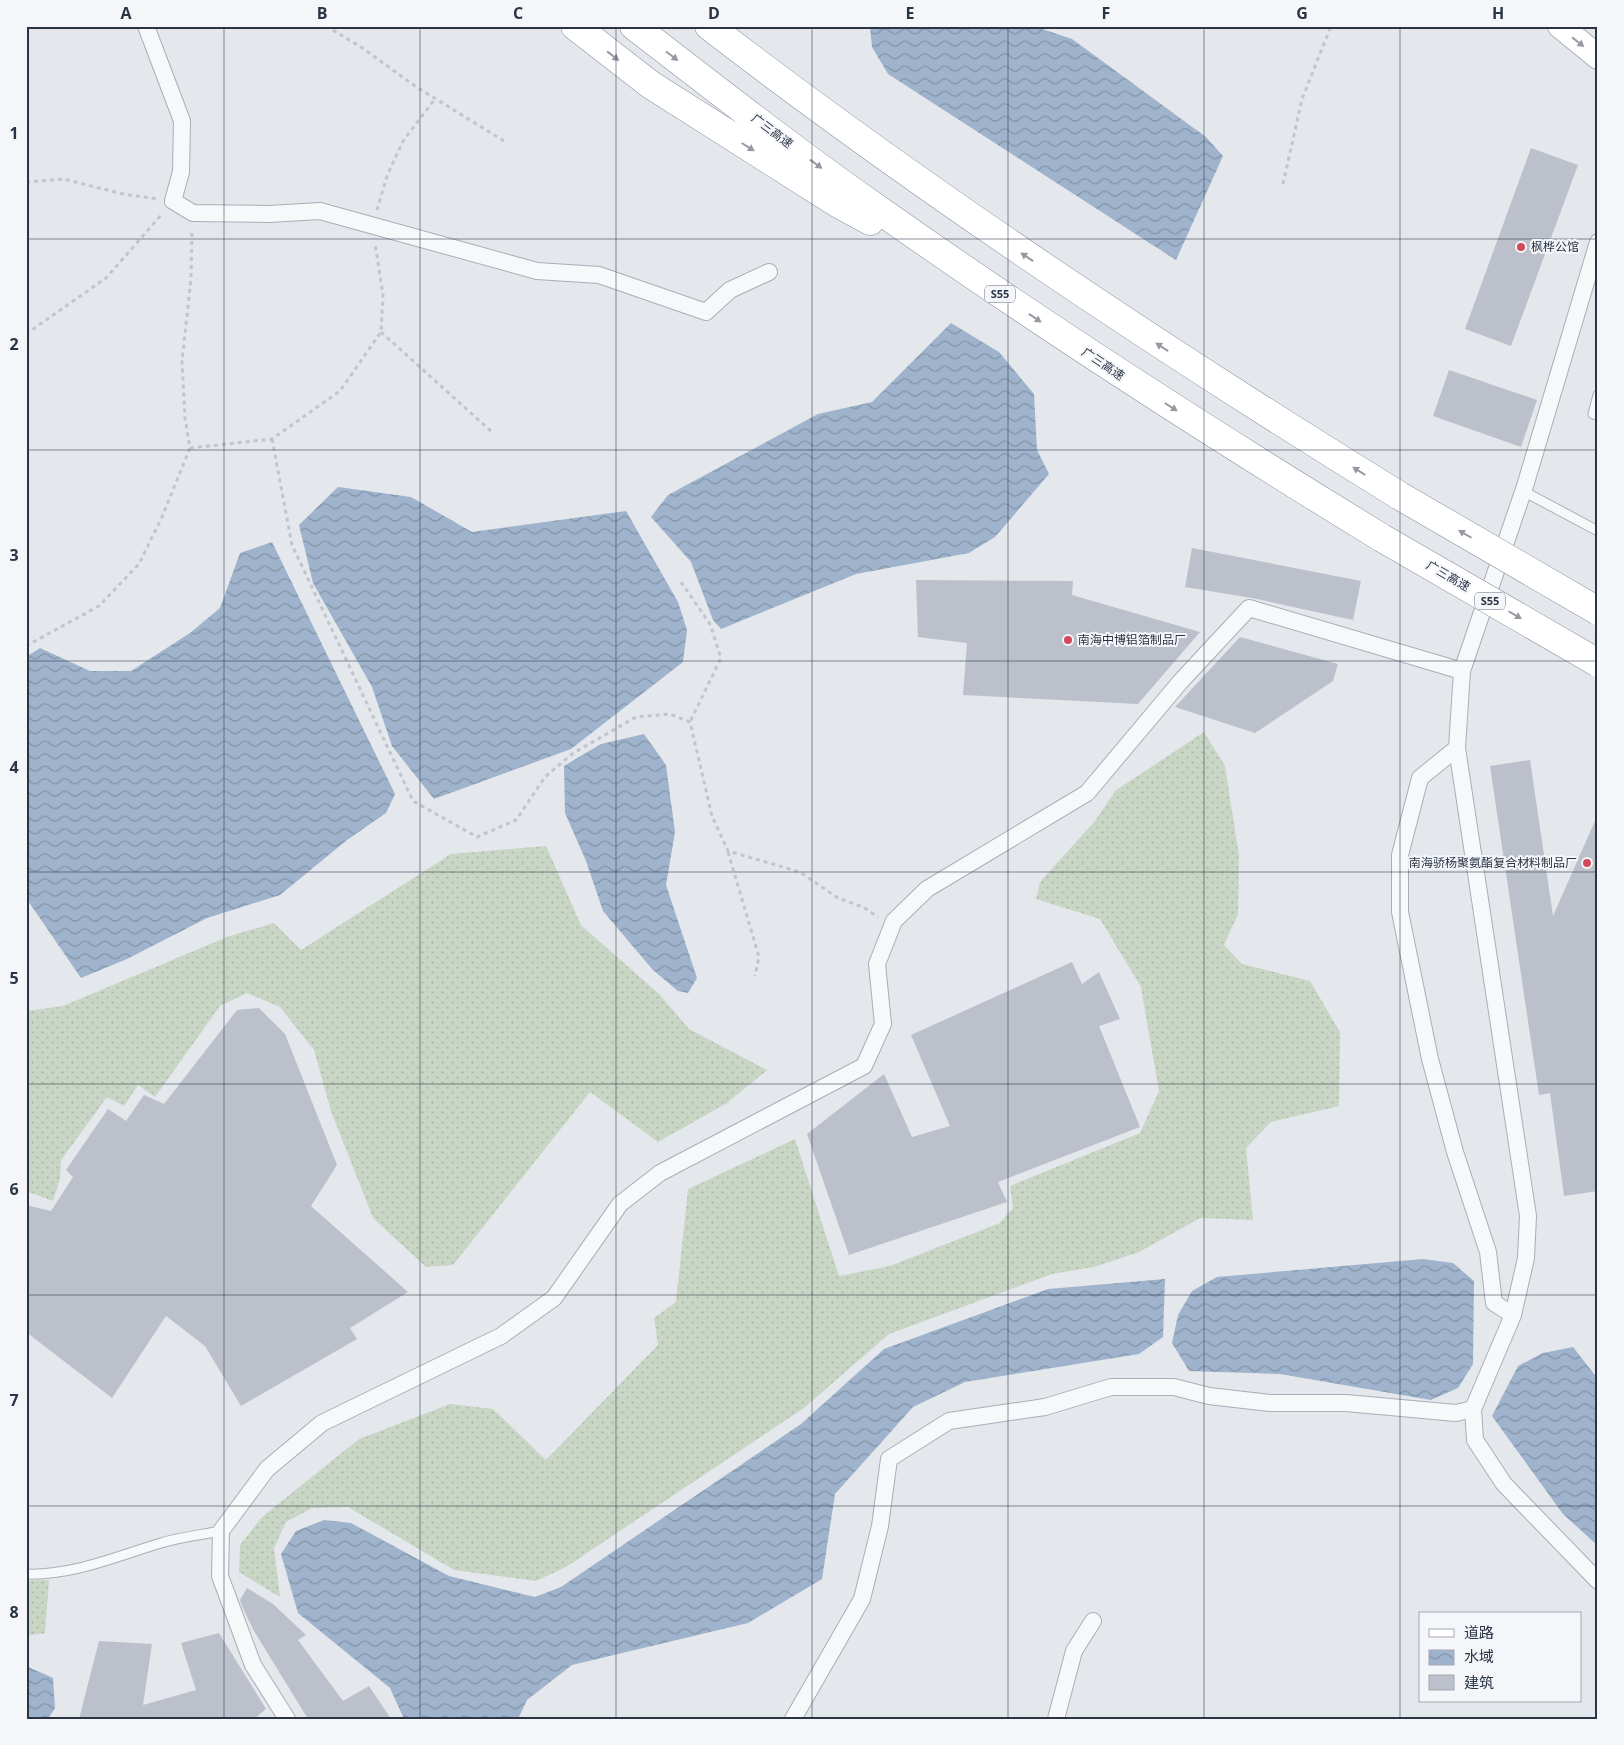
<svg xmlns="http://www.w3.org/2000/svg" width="1624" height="1745" viewBox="0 0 1624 1745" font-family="'Open Sans','Noto Sans SC',sans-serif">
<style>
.grass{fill:url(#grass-dots)}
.water{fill:url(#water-waves)}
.building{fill:#bbc0ca}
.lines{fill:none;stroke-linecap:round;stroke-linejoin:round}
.lane-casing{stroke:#a9aeb7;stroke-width:11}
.street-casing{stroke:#a9aeb7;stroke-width:18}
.secondary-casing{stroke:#a9aeb7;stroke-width:26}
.highway-casing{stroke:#8b94a3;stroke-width:29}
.path{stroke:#c2c5cb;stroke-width:3;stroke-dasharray:4 4;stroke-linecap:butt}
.lane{stroke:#f7f8fa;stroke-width:9}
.street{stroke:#f7f8fa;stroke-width:16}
.secondary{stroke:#fff;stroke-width:24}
.highway{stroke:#fff;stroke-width:28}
.highway-bridge-casing{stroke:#8b94a3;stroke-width:29;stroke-linecap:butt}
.highway-bridge{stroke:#fff;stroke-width:28}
.oneway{fill:#959aa2}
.grid{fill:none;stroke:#2b3445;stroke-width:1;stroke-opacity:0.55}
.poi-dot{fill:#d1495b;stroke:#f4f6f9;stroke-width:2}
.labels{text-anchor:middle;stroke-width:4;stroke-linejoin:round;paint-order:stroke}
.shield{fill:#f4f6f9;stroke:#676e7b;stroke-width:1}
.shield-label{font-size:11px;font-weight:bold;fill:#2b3445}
.street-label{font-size:12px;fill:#2b3445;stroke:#f4f6f9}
.poi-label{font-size:12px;fill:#2b3445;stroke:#f4f6f9;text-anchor:start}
.neatline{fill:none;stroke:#2b3445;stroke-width:2}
.grid-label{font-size:16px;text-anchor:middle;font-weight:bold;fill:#2b3445}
</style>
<defs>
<pattern id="grass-dots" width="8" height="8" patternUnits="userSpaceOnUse" patternTransform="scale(1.25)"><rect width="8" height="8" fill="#c9d6c5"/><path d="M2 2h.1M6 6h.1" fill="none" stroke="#adb8ab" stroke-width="1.8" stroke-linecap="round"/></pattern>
<pattern id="water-waves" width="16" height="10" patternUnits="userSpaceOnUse" patternTransform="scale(1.25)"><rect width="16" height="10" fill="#9fb4cc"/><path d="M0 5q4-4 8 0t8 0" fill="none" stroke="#8293a7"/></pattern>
</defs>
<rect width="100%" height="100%" fill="#e4e7ec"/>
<path class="grass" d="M 1204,732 L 1225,766 L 1239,856 L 1238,914 L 1224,945 L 1242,964 L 1310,981 L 1340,1032 L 1339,1106 L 1271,1122 L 1246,1148 L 1253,1220 L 1200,1218 L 1139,1252 L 1094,1267 L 1052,1274 L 889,1334 L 804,1408 L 566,1567 L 536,1581 L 454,1570 L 348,1507 L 312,1508 L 286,1522 L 274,1548 L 280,1597 L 239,1572 L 240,1545 L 262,1517 L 359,1439 L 450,1404 L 493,1409 L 546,1460 L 658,1345 L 654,1318 L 676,1302 L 688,1189 L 795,1139 L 839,1276 L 890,1266 L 1000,1223 L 1013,1208 L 1010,1186 L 1140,1133 L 1159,1091 L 1148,1028 L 1141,987 L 1100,919 L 1036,899 L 1040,882 L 1095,821 L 1115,791 Z
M 546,846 L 581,925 L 659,994 L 689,1029 L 767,1070 L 727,1103 L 658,1142 L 590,1092 L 453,1265 L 426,1267 L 373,1218 L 331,1111 L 314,1050 L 280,1007 L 247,993 L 220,1006 L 155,1097 L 138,1085 L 124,1106 L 107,1097 L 61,1160 L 60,1179 L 53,1201 L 26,1191 L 26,1011 L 63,1006 L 227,937 L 274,923 L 301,950 L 451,854 Z
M 49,1580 L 45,1633 L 26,1636 L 26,1581 Z"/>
<path class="water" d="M 870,26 L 1033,26 L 1072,39 L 1206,137 L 1223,156 L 1176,260 L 888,74 L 872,47 Z
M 951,323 L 999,352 L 1034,394 L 1037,450 L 1049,474 L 995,537 L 969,553 L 856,574 L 721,629 L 713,620 L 691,562 L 651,517 L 668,495 L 818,414 L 872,402 Z
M 338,487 L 411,497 L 472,532 L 626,511 L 678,602 L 687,630 L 683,662 L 571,749 L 434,799 L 392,746 L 372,687 L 313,583 L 299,525 Z
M 272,542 L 395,794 L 386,813 L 347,840 L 280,895 L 207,918 L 127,959 L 81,978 L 26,898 L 26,657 L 40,648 L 90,671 L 131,671 L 190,633 L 220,608 L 240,553 Z
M 644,734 L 666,765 L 675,832 L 666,885 L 697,978 L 688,993 L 678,991 L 653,970 L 603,911 L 586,861 L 565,813 L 564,766 L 601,744 Z
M 1423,1259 L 1453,1263 L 1474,1281 L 1473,1364 L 1458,1388 L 1431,1400 L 1280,1374 L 1189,1371 L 1172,1343 L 1178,1315 L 1192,1291 L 1217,1277 Z
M 1165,1279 L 1163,1337 L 1139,1354 L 965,1382 L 913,1407 L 835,1494 L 822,1579 L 748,1623 L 572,1665 L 527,1700 L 518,1719 L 404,1719 L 390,1688 L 298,1613 L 281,1554 L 296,1531 L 324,1520 L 351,1523 L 449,1576 L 535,1597 L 561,1587 L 801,1424 L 884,1349 L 1048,1289 Z
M 1573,1347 L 1598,1379 L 1598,1546 L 1563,1514 L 1492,1416 L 1518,1366 L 1543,1353 Z
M 26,1666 L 53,1678 L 55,1708 L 48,1719 L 26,1719 Z"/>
<path class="building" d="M 1531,148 L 1578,165 L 1511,346 L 1465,329 Z
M 1449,370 L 1537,400 L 1521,447 L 1433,416 Z
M 1192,548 L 1361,581 L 1353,620 L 1252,598 L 1185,587 Z
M 916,580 L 1073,581 L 1072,595 L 1200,632 L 1138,704 L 963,695 L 967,643 L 918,637 Z
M 1240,637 L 1338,664 L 1333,681 L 1255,733 L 1175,707 Z
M 1530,760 L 1553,916 L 1598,814 L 1598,1191 L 1564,1196 L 1550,1093 L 1539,1095 L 1490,766 Z
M 1072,962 L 1082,984 L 1099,972 L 1120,1019 L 1099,1026 L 1140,1127 L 998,1182 L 1007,1202 L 849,1255 L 807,1134 L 884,1074 L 912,1137 L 950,1126 L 911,1035 Z
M 259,1008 L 285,1034 L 337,1165 L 311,1206 L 408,1292 L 350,1328 L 357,1339 L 241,1406 L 205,1346 L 166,1316 L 112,1398 L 26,1332 L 26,1205 L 51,1211 L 73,1177 L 66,1170 L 108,1109 L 126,1121 L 144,1095 L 164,1104 L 237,1010 Z
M 247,1588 L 273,1604 L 306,1635 L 298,1640 L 343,1701 L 369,1686 L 391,1719 L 308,1719 L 254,1631 L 242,1606 L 240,1600 Z
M 219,1633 L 266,1709 L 254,1719 L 79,1719 L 99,1641 L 152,1644 L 143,1705 L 196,1690 L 181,1643 Z"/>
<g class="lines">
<defs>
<path id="lane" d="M 1598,395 L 1593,414 L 1598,415
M 1523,491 L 1598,531
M 26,1574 C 72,1576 117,1556 161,1543 C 180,1537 201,1535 221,1531"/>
<path id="street" d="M 146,26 L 182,121 L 181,172 L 173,201 L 193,213 L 269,214 L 320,211 L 537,271 L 599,275 L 706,312 L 730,290 L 769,272
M 1598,242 L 1525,486 L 1462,671 L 1457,748 L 1528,1216 L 1526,1258 L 1513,1315 L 1473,1409 L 1475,1440 L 1504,1484 L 1598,1581
M 1457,748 L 1420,778 L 1400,855 L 1400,912 L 1430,1059 L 1455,1152 L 1488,1252 L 1494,1303 L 1513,1315
M 287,1719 L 253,1665 L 220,1576 L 221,1531 L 267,1469 L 322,1423 L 501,1336 L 554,1298 L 620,1204 L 660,1173 L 864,1066 L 883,1024 L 877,964 L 894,921 L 927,889 L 1087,793 L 1181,681 L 1249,608 L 1462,671
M 793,1719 L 862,1599 L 880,1526 L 889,1459 L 949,1421 L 1045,1407 L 1111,1387 L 1174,1387 L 1209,1396 L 1270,1403 L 1346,1403 L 1456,1413 L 1473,1409
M 1056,1719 L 1074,1651 L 1093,1621"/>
<path id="secondary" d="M 1560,26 L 1598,57"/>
<path id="highway" d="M 575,26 L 651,85 L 837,203 L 870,221
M 634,26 C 716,89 797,153 882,212 C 1045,327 1212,434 1382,538
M 709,26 C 930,196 1163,350 1400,496"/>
</defs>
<use href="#lane" class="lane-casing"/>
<use href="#street" class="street-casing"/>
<use href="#secondary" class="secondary-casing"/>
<use href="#highway" class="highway-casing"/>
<path class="path" d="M 326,26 L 361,47 L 415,86 L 504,141
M 26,182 L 64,179 L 123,194 L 158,199
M 1283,184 L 1302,99 L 1331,26
M 377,210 L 387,176 L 403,141 L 435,99
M 381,332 L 492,432
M 26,334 L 106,278 L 163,213
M 272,439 L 292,545 L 413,801 L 477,837 L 516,820 L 545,777 L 572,754 L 636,717 L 670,714 L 690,722 L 712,816 L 728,851 L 800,872 L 838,898 L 863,907 L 878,917
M 190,448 L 272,439 L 340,391 L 381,332 L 383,295 L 375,243
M 681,582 L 710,624 L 721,658 L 690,722
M 26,646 L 99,606 L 139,564 L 162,517 L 190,448 L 185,418 L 182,361 L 191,279 L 192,229
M 728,852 L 759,957 L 755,976"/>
<use href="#lane" class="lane"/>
<use href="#street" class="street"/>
<use href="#secondary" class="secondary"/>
<use href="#highway" class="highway"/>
<defs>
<path id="highway-bridge" d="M 1400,496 L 1598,611
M 1382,538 L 1598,663"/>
</defs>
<use href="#highway-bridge" class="highway-bridge-casing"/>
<use href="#highway-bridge" class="highway-bridge"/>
</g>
<defs><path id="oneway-solid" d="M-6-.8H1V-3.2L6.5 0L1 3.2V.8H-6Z" transform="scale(1.25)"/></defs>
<g class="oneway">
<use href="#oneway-solid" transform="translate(1578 42) rotate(38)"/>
<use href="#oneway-solid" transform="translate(613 56) rotate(38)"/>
<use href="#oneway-solid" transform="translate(672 56) rotate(37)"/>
<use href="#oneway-solid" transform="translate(748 147) rotate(32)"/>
<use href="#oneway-solid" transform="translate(816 164) rotate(36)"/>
<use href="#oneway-solid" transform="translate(1027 257) rotate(-146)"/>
<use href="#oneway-solid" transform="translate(1035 318) rotate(34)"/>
<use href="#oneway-solid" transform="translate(1162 347) rotate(-147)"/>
<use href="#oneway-solid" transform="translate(1171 407) rotate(32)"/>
<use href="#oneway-solid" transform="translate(1359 471) rotate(-148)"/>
<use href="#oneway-solid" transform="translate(1465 534) rotate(-150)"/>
<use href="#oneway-solid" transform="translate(1515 615) rotate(30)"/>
</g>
<path class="grid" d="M 224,26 L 224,1719M 420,26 L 420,1719M 616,26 L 616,1719M 812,26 L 812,1719M 1008,26 L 1008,1719M 1204,26 L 1204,1719M 1400,26 L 1400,1719M 26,239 L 1598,239M 26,450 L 1598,450M 26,661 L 1598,661M 26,872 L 1598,872M 26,1084 L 1598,1084M 26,1295 L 1598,1295M 26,1506 L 1598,1506"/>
<g class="poi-dot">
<circle cx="1521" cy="247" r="5"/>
<circle cx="1068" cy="640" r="5"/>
<circle cx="1587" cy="863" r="5"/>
</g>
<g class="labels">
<g class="shield">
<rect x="985" y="285.5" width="30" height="17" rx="4"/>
<rect x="1475" y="592.5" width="30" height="17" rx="4"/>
</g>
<g class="shield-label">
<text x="1000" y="298">S55</text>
<text x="1490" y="605">S55</text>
</g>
<g class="street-label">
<text transform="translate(772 131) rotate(37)" y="4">广三高速</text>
<text transform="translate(1103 364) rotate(34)" y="4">广三高速</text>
<text transform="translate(1448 576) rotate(30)" y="4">广三高速</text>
</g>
<g class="poi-label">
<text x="1531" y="251">枫桦公馆</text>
<text x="1078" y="644">南海中博铝箔制品厂</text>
<text x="1577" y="867" text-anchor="end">南海骄杨聚氨酯复合材料制品厂</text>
</g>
</g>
<rect width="1624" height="1745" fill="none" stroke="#f4f6f9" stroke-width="55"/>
<rect x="1419" y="1612" width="162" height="90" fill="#f4f6f9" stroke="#a4a8b1"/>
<rect x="1429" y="1629" width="25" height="8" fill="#ffffff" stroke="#a4a8b1"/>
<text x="1464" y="1638" font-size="15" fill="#2b3445">道路</text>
<rect x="1429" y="1650" width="25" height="15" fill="url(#water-waves)" stroke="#a4a8b1"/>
<text x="1464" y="1662" font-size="15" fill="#2b3445">水域</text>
<rect x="1429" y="1675" width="25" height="15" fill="#bbc0ca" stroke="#a4a8b1"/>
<text x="1464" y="1688" font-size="15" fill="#2b3445">建筑</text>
<rect x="28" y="28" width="1568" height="1690" class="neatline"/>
<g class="grid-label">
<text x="126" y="19">A</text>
<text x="322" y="19">B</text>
<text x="518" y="19">C</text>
<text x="714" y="19">D</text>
<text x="910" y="19">E</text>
<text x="1106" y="19">F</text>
<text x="1302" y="19">G</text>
<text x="1498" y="19">H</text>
<text x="14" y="139">1</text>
<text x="14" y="350">2</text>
<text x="14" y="561">3</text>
<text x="14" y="773">4</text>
<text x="14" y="984">5</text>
<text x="14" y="1195">6</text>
<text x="14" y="1406">7</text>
<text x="14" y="1618">8</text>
</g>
</svg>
